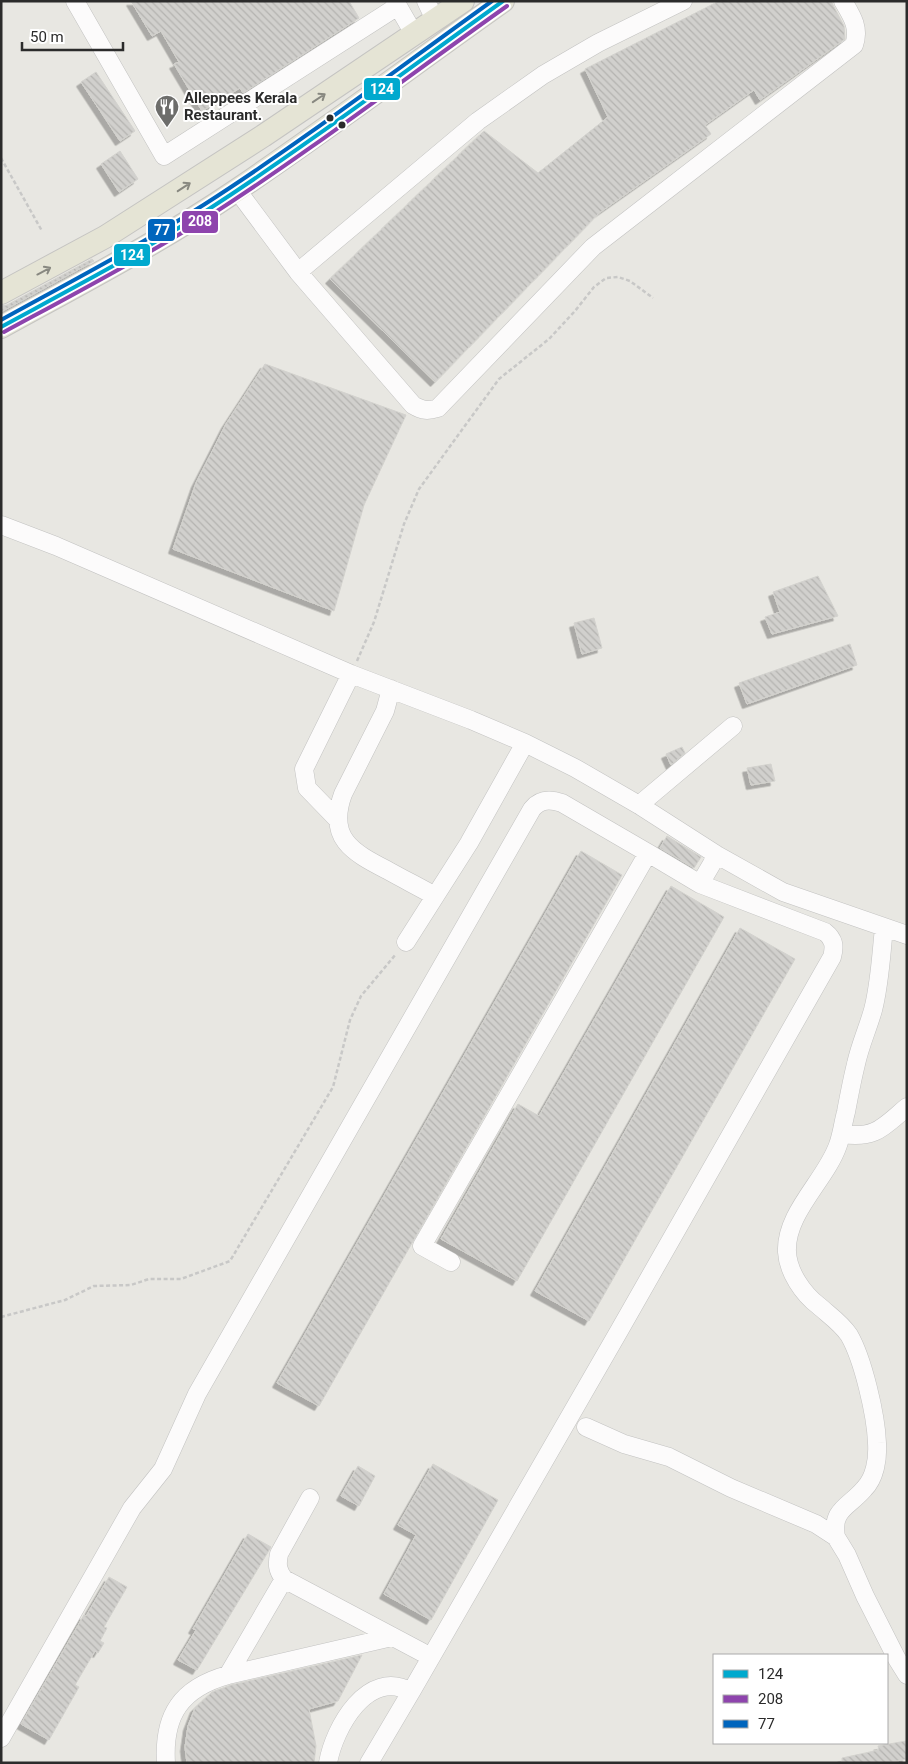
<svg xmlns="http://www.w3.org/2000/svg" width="908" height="1764" viewBox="0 0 908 1764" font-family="Roboto,sans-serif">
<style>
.building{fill:url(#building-back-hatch);stroke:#d3d2ce;filter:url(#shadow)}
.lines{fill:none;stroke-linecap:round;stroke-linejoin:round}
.minor-casing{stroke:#c2c2c1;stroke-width:19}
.major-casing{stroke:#c5c4c2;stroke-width:24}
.path{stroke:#c8c8c7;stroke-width:2.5;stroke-dasharray:4 2.5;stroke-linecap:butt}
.minor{stroke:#fcfbfb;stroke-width:18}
.major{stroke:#e5e4d5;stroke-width:22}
.bus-1-casing{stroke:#fff;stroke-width:8}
.bus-2-casing{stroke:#fff;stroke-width:8}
.bus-3-casing{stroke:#fff;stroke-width:8}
.bus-1{stroke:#00a9ce;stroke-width:4}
.bus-2{stroke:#8e44ad;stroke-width:4}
.bus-3{stroke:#0065bd;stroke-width:4}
.oneway{stroke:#888880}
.bus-dot{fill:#2b2b2b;stroke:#fff;stroke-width:2}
.labels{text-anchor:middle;stroke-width:4;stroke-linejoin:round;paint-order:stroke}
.poi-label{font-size:15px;font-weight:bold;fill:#2b2b2b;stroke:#fff;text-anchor:start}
.line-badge{stroke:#fff;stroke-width:2}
.badge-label{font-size:14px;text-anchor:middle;font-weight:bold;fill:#fff}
</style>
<defs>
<pattern id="building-back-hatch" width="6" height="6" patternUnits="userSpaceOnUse" patternTransform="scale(1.25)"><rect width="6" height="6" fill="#d1d0cd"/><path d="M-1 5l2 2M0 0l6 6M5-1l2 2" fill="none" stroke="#b4b3b0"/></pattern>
<filter id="shadow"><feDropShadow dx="-4.5" dy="4.5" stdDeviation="0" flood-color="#0004"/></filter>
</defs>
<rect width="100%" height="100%" fill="#e8e7e2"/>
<path class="building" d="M 131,1 L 349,1 L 359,18 L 243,93 L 240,88 L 202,111 L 174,64 L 179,62 L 161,31 L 152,36 Z
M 719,1 L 831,1 L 844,26 L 845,39 L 760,100 L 754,90 L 705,125 L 711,134 L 599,213 L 435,382 L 330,279 L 484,131 L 538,173 L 608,117 L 585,69 Z
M 96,72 L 135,131 L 120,141 L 81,82 Z
M 120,151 L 138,179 L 119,192 L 101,164 Z
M 92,259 L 94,261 L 1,312 L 1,306 L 7,305 Z
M 265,364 L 406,415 L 364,505 L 334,611 L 173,549 L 196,483 L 226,424 Z
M 818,576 L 838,616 L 772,634 L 765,617 L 780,612 L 773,592 Z
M 594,618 L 602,648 L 582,654 L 574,623 Z
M 850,644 L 857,665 L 747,704 L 739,683 Z
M 682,747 L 685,753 L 671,765 L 666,754 Z
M 771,764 L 775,781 L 751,785 L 747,768 Z
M 667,836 L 701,857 L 694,868 L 660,848 Z
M 581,851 L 622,875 L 319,1406 L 277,1383 Z
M 671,886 L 724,917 L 517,1281 L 441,1239 L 518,1104 L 539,1116 Z
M 740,928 L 795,959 L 589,1321 L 535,1291 Z
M 433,1464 L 498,1500 L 431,1620 L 384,1594 L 416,1535 L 398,1525 Z
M 358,1466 L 375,1476 L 359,1506 L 341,1496 Z
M 248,1534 L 271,1547 L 197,1670 L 178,1660 L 196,1630 L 193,1629 Z
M 109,1577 L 127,1587 L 104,1627 L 107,1628 L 100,1641 L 104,1643 L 98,1653 L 95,1651 L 75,1685 L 79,1687 L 49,1740 L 21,1724 L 84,1615 L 86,1616 Z
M 362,1655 L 338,1701 L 309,1709 L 316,1746 L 314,1763 L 187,1763 L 185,1747 L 188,1726 L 195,1708 L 212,1692 L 231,1685 Z
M 906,1741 L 907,1759 L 887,1763 L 842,1763 L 842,1758 L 879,1750 L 878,1746 Z"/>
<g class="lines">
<defs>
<path id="minor" d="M 75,1 L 164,156 L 398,6
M 395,1 L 414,34
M 426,1 L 435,20
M 237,190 L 298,272 L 413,405 C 423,411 428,411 438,408 L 593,247 L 854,45 C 860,28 852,16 843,1
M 298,272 L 478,121 L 543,75 L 598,43 L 683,1
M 1,525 L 56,546 L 351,674 L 471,720 L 525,743 L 575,768 L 639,805 L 717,855 L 783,892 L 907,935
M 391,689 L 385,711 L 343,794 C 327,838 352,852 387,870 C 403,879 419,887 435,896
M 639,805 L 733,726
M 337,819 L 307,788 L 304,769 L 351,674
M 406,942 L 469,843 L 525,743
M 842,1134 C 876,1139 883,1127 907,1107
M 451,1262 L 422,1246 L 648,853 L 700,884 L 717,855
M 586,1427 L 624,1444 L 669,1457 L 731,1488 L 816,1524 L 836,1537 L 847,1555 L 865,1596 L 897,1659 L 907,1675
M 310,1498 L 279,1554 C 277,1564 277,1570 284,1579 L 431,1657
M 836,1537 C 831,1509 849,1507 864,1489 C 875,1478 878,1459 877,1443 C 876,1415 863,1359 849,1335 C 841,1323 829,1315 819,1306 C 803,1294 788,1272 787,1252 C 785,1213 826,1180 838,1145 C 842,1134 843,1123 846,1112 C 849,1096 852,1080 856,1064 C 860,1045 868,1028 873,1010 C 880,983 881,955 884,928
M 228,1675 L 284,1579
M 1,1738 L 132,1508 L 163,1469 L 197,1394 L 532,809 C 540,799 550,799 562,803 L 648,853
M 166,1763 C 163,1715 181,1688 228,1675 L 392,1637
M 328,1763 C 334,1728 368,1667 411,1692 L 619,1331 L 832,957 C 835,946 834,939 825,932 L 700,884
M 369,1763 L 411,1692"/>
<path id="major" d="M 1,293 L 105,237 L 263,136 L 463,1
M 1,327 C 81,283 162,241 237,190 C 327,129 414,64 503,1"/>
</defs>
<use href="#minor" class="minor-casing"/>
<use href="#major" class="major-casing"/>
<path class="path" d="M 1,158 L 42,231
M 357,661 L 374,622 L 404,524 L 419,489 L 499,379 L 549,339 L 575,311 L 594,287 L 606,278 L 618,277 L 630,281 L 653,298
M 1,1317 L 65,1300 L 94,1286 L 131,1285 L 149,1279 L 181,1279 L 230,1261 L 333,1087 L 350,1020 L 361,996 L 396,954"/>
<use href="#minor" class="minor"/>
<use href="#major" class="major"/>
<defs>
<path id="bus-1" d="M 1,327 C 71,289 142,252 209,209 C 309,144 405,71 503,1"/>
<path id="bus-2" d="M 4,332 C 74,294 144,257 211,215 C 312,150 408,76 507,6"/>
<path id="bus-3" d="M 1,320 C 70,282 139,246 205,204 C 303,141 397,69 492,1"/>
</defs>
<use href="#bus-1" class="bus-1-casing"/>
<use href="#bus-2" class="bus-2-casing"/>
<use href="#bus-3" class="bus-3-casing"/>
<use href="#bus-1" class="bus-1"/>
<use href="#bus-2" class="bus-2"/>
<use href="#bus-3" class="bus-3"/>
</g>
<defs><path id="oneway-shaft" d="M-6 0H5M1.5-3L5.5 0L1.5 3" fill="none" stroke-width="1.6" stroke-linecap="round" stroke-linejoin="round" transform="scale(1.25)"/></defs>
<g class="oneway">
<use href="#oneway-shaft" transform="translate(319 98) rotate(-34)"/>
<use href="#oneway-shaft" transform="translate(184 187) rotate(-33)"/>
<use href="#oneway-shaft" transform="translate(44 271) rotate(-28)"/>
</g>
<defs>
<symbol id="restaurant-pin" viewBox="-11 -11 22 30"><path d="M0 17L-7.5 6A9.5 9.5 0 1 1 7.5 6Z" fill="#6d6d6b" stroke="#fff"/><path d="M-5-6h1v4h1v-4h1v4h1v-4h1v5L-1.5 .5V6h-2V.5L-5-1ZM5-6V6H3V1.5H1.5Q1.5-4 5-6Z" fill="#fff"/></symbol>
</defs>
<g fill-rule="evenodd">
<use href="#restaurant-pin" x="153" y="93" width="28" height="38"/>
</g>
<g class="bus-dot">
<circle cx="330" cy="118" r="4.5"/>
<circle cx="342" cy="125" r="4.5"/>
</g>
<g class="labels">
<g class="poi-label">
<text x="184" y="103">Alleppees Kerala<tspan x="184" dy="17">Restaurant.</tspan></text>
</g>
</g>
<g class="line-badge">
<rect x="363" y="77" width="38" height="24" rx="5" fill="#00a9ce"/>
<rect x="181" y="210" width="38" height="24" rx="5" fill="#8e44ad"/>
<rect x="147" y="218" width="29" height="24" rx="5" fill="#0065bd"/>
<rect x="113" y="243" width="38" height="24" rx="5" fill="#00a9ce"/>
</g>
<g class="badge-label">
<text x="382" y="94">124</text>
<text x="200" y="226">208</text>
<text x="162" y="235">77</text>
<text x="132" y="260">124</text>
</g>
<rect width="908" height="1764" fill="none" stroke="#2b2b2b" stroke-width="5"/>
<rect x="713" y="1654" width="175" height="90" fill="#ffffff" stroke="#aaaaaa"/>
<rect x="723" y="1670" width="25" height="8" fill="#00a9ce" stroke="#aaaaaa"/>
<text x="758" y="1679" font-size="15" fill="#2b2b2b">124</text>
<rect x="723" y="1695" width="25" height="8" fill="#8e44ad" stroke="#aaaaaa"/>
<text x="758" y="1704" font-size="15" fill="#2b2b2b">208</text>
<rect x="723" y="1720" width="25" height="8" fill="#0065bd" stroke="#aaaaaa"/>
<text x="758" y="1729" font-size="15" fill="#2b2b2b">77</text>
<path d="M22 42v8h101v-8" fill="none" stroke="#2b2b2b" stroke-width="2.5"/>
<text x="30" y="42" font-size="15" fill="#2b2b2b" stroke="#ffffff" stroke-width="4" paint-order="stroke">50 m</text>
</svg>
